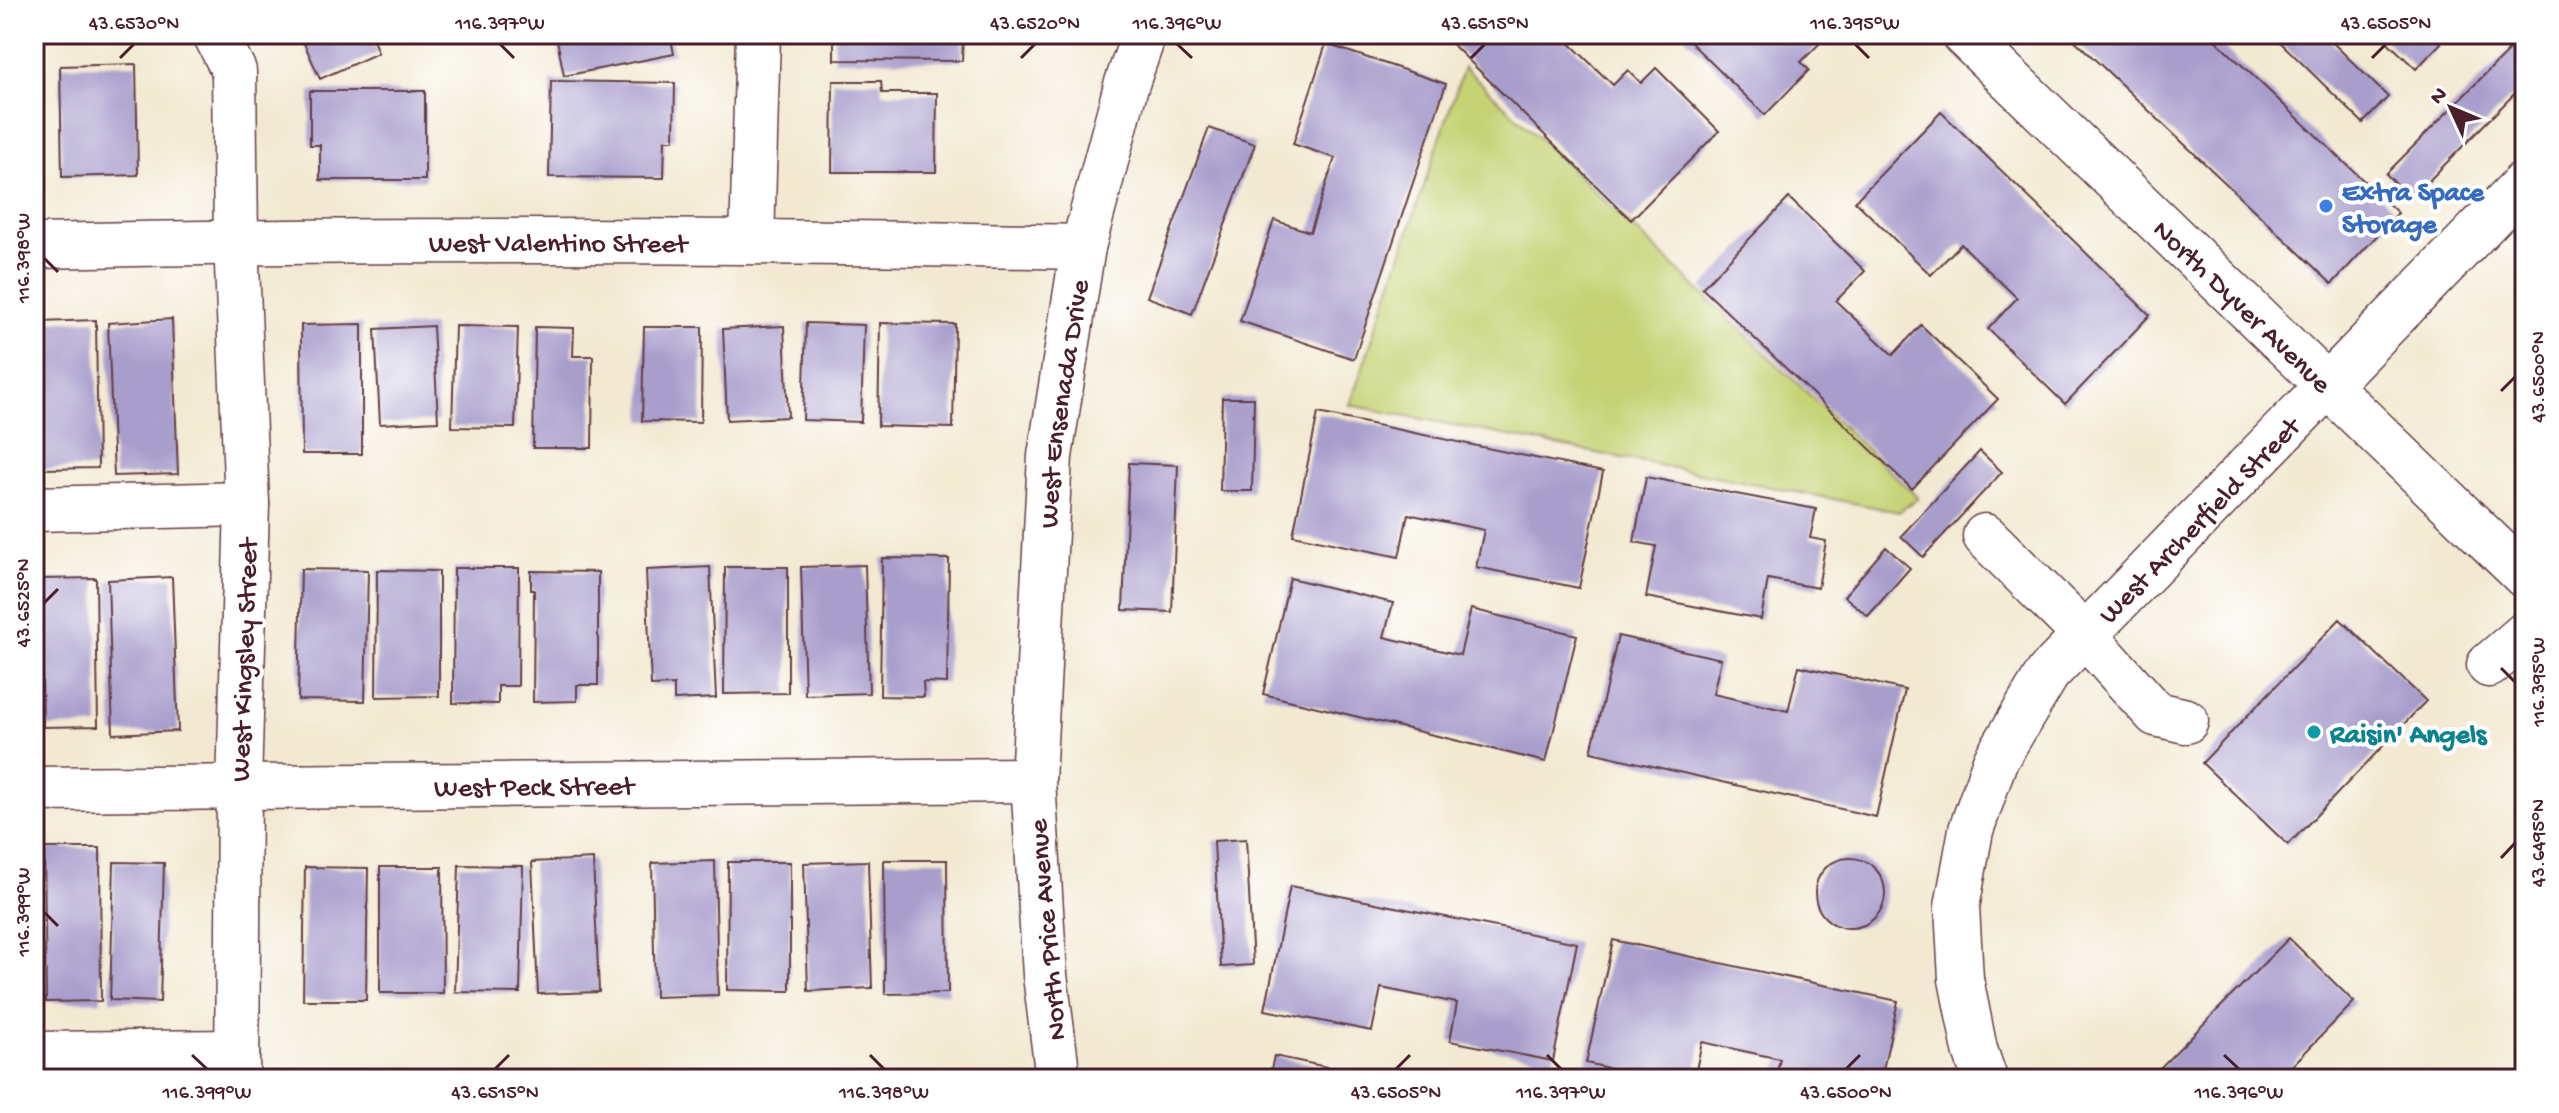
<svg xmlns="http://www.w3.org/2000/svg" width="2559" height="1113" viewBox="0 0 2559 1113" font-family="'Gochi Hand',sans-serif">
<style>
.green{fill:#c5d375;stroke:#887950;stroke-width:2}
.building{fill:#a89ecc}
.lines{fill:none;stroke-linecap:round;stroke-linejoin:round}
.minor-casing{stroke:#633d44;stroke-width:47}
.minor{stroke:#fff;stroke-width:44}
.ticks{fill:none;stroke:#4a1f2b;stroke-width:3}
.shop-dot{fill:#3f7fe0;stroke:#fff;stroke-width:3}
.culture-dot{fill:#0f9aa8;stroke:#fff;stroke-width:3}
.labels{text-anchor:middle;stroke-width:8;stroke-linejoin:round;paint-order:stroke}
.shop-label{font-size:28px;font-weight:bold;fill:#366cbe;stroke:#fff;text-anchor:start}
.street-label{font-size:28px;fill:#4a1f2b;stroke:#fff}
.culture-label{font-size:28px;font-weight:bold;fill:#0d838f;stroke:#fff;text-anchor:start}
.neatline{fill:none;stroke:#4a1f2b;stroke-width:3}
.ticks-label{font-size:20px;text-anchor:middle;fill:#4a1f2b}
</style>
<rect width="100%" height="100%" fill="#fff"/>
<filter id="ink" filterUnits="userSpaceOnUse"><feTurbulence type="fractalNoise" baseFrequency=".0125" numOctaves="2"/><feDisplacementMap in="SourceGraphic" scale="16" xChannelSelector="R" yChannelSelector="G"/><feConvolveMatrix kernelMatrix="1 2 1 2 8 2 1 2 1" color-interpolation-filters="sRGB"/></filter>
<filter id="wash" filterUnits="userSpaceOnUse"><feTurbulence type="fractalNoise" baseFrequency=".006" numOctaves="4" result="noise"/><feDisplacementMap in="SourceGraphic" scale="32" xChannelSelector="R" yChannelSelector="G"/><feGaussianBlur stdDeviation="1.8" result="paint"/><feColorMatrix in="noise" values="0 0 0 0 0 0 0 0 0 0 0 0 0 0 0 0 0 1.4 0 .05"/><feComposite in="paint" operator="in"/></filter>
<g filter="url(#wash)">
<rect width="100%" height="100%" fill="#f3e9d2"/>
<path class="green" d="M 1464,67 L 1918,498 L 1899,512 L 1350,405 Z"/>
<g id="blocks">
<path class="building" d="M 300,34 L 371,34 L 378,53 L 320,79 Z
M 556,34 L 670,34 L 674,54 L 564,76 Z
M 834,34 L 963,34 L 962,61 L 834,60 Z
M 1442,34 L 1560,34 L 1613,85 L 1628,70 L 1641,83 L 1656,68 L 1719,131 L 1631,220 Z
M 1687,34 L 1829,34 L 1801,62 L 1809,70 L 1765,115 L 1684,36 Z
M 2068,34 L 2209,34 L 2398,213 L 2332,284 Z
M 2272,34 L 2324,34 L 2388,97 L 2363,123 Z
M 2379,34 L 2432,34 L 2441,43 L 2416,69 Z
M 2525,34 L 2525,83 L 2411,199 L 2386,174 Z
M 1326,44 L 1446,84 L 1354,359 L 1240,321 L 1274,220 L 1310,232 L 1335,158 L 1293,144 Z
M 136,64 L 138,175 L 62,177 L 60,66 Z
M 551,81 L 675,83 L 674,140 L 665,140 L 664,178 L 549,177 Z
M 833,81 L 881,81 L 882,93 L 937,93 L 936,172 L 832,172 Z
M 34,89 L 39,89 L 38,172 L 34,172 Z
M 310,91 L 425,91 L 425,180 L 320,180 L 320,145 L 310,145 Z
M 1941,112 L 2150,315 L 2065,404 L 1988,329 L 2017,298 L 1961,244 L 1931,275 L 1855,201 Z
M 1209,128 L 1255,144 L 1192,314 L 1147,297 Z
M 1789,198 L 1865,271 L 1836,301 L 1893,355 L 1921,325 L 1998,399 L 1912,489 L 1702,288 Z
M 172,319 L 178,474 L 114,476 L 108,323 Z
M 96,320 L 98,468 L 43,469 L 40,322 Z
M 806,323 L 864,325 L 861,422 L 803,420 Z
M 880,323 L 955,324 L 953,428 L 878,426 Z
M 362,324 L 362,454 L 302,454 L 301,325 Z
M 433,326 L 438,421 L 380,424 L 375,329 Z
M 455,326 L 518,327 L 515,428 L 452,427 Z
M 784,326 L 788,417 L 727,420 L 723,329 Z
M 535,327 L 574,328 L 573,356 L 593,356 L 592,448 L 533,448 Z
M 644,327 L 702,327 L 701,422 L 642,421 Z
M 1222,398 L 1254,398 L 1252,491 L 1220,491 Z
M 1318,413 L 1603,472 L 1579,588 L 1476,567 L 1484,530 L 1408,514 L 1399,557 L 1293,535 Z
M 1980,451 L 2002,472 L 1923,557 L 1901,536 Z
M 1129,463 L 1178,465 L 1172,612 L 1123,610 Z
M 1646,477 L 1816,509 L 1810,538 L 1826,541 L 1818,588 L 1768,579 L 1761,619 L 1646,597 L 1656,546 L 1634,542 Z
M 1886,547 L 1910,568 L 1868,616 L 1844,596 Z
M 882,558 L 949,559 L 947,683 L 923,682 L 924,697 L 880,696 Z
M 865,565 L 869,693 L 805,695 L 801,567 Z
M 710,567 L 716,698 L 674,700 L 674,685 L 651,686 L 646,570 Z
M 725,567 L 788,567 L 788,693 L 724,694 Z
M 454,568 L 519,568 L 518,686 L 498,686 L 498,704 L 453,703 Z
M 301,569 L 368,570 L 365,701 L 298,700 Z
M 377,570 L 439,571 L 439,696 L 376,697 Z
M 531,571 L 598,572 L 598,685 L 577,685 L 577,701 L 533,702 L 534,590 L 531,590 Z
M 172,577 L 178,731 L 113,734 L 108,580 Z
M 96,578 L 98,726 L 43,727 L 40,579 Z
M 1290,578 L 1393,603 L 1384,637 L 1460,655 L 1471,609 L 1577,635 L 1546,762 L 1263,694 Z
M 2340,619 L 2426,701 L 2288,845 L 2202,763 Z
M 1618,636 L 1721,659 L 1713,694 L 1788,711 L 1799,666 L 1905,690 L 1876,817 L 1591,752 Z
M 1246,839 L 1253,965 L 1221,967 L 1214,841 Z
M 44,848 L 100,848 L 101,1001 L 46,1002 Z
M1815 893a35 35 0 1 1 70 0a35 35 0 1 1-70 0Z
M 593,859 L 599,992 L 538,994 L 532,862 Z
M 884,860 L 947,860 L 948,993 L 885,994 Z
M 715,861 L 718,995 L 655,997 L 652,863 Z
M 868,861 L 872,988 L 808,991 L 804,863 Z
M 114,862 L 164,863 L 160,1002 L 110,1000 Z
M 728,862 L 790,862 L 790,991 L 727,990 Z
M 459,865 L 523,866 L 520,993 L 455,992 Z
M 305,867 L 368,868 L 366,1000 L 303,1000 Z
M 380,867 L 442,867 L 443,993 L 380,993 Z
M 1290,886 L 1577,943 L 1553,1061 L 1450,1041 L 1457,1003 L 1381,988 L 1372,1031 L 1265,1010 Z
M 2289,938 L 2354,1002 L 2285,1073 L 2292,1079 L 2149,1079 Z
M 1613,940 L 1898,1001 L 1881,1079 L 1775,1079 L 1780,1059 L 1702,1042 L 1694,1079 L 1658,1079 L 1586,1063 Z
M 1274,1056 L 1380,1078 L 1380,1079 L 1269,1079 Z"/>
</g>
</g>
<g filter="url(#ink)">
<use href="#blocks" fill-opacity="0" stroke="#633d44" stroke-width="2"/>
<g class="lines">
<defs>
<g id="minor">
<path d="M 215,34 L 234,71 L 236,241 L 247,504 L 239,787 L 237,1079"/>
<path id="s1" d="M 1963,34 L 2525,576"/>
<path d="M 752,241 L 758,34"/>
<path id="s2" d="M 34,246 C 384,238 734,240 1083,247"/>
<path d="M 34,509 L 247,504"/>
<path d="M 1985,536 L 2085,635 L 2156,714 L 2186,721"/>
<path d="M 2489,665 L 2525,634"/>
<path id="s3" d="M 34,789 L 1033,780"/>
<path d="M 34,1054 L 237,1052"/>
<path id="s4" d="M 1058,1079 L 1045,975 L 1033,780 L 1050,456 L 1083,247 L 1126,86 L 1144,34"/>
<path id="s5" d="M 1985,1079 L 1975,1050 L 1961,979 L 1957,907 L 1971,830 L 1995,761 L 2048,673 L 2525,182"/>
</g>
</defs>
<use href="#minor" class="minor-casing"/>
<use href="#minor" class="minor"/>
</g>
</g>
<path class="ticks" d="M 500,44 L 514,58M 1177,44 L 1192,58M 1855,44 L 1869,58M 120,58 L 134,44M 1021,58 L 1035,44M 1471,58 L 1485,44M 2372,58 L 2386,44M 44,258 L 58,272M 2501,391 L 2515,377M 44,603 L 58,589M 2501,668 L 2515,682M 2501,858 L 2515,843M 44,912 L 58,926M 192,1055 L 207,1069M 870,1055 L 884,1069M 1547,1055 L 1561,1069M 2224,1055 L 2239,1069M 495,1069 L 509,1055M 1396,1069 L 1410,1055M 1846,1069 L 1860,1055"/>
<circle class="shop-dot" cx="2326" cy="206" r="8"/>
<circle class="culture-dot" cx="2314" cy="732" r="8"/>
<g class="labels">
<g class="shop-label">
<text x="2342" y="200">Extra Space<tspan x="2342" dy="32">Storage</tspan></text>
</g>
<g class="street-label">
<text dy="10" stroke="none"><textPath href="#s2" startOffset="524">West Valentino Street</textPath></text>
<text dy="10" stroke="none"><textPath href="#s1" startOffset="390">North Dyver Avenue</textPath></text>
<text dy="10" stroke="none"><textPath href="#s4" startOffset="678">West Ensenada Drive</textPath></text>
<text dy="10" stroke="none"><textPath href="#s5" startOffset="644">West Archerfield Street</textPath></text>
<text transform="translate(242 660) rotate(-88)" y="10">West Kingsley Street</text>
<text dy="10" stroke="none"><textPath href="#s3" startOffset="500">West Peck Street</textPath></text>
<text transform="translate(1045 930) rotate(-95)" y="10">North Price Avenue</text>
</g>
<g class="culture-label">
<text x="2330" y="742">Raisin' Angels</text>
</g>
</g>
<rect width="2559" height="1113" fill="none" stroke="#fff" stroke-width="88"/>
<g transform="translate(2451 108) rotate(314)" stroke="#ffffff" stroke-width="6" paint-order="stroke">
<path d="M0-6L14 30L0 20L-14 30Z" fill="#4a1f2b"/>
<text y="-12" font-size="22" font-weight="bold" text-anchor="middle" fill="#4a1f2b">N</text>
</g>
<rect x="44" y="44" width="2471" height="1025" class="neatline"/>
<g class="ticks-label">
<text x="134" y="29">43.6530°N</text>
<text x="500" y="29">116.397°W</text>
<text x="1035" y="29">43.6520°N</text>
<text x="1177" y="29">116.396°W</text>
<text x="1485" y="29">43.6515°N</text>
<text x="1855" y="29">116.395°W</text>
<text x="2386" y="29">43.6505°N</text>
<text transform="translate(22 258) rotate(-90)" y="7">116.398°W</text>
<text transform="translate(2537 377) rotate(-90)" y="7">43.6500°N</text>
<text transform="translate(22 603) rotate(-90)" y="7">43.6525°N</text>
<text transform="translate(2537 682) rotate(-90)" y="7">116.395°W</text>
<text transform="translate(2537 843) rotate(-90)" y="7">43.6495°N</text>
<text transform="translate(22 912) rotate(-90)" y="7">116.399°W</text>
<text x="207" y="1098">116.399°W</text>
<text x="495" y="1098">43.6515°N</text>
<text x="884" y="1098">116.398°W</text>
<text x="1396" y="1098">43.6505°N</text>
<text x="1561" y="1098">116.397°W</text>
<text x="1846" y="1098">43.6500°N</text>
<text x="2239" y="1098">116.396°W</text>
</g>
</svg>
